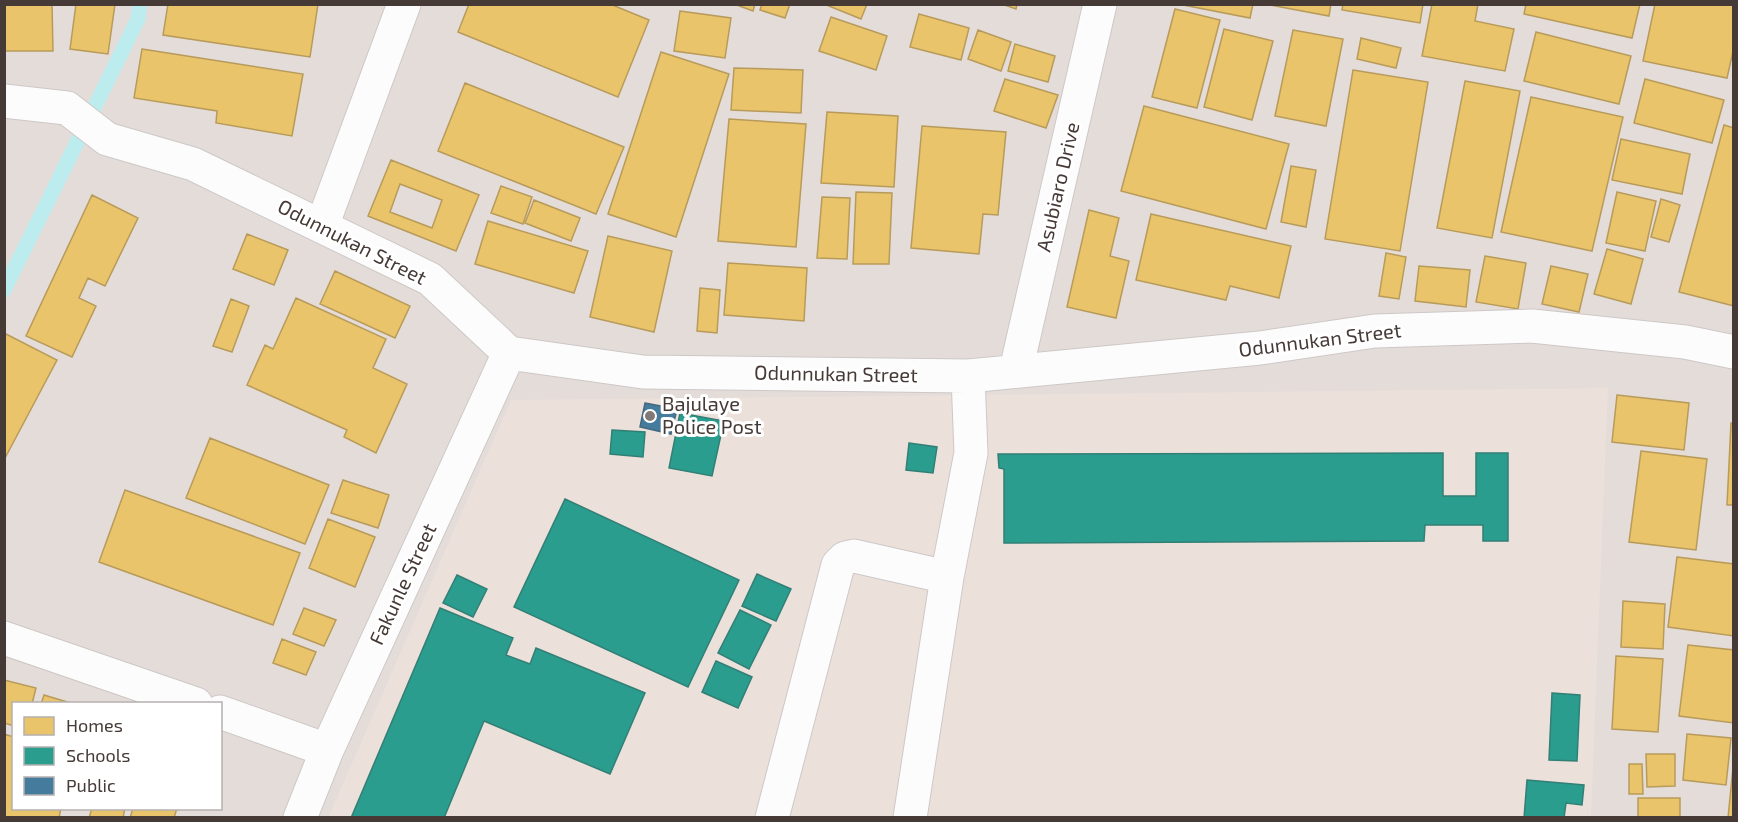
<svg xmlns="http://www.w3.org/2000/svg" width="1738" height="822" viewBox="0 0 1738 822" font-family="'Exo 2',sans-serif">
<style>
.residential{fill:#e4dcd8;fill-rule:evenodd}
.education{fill:#ebe0da}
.homes{fill:#e9c46a;stroke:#b89b5b;stroke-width:1.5;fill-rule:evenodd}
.schools{fill:#2a9d8f;stroke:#327f75;stroke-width:1.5}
.public{fill:#457b9d;stroke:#45687e;stroke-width:1.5}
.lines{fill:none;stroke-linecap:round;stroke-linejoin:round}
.stream{stroke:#bceced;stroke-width:15}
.minor-casing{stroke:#cdc8c7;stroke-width:35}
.minor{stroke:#fdfcfc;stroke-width:33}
.poi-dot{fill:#827876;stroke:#fff;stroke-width:2}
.labels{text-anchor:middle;stroke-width:6;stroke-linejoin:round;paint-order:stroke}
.street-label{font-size:20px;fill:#463a37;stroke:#fff}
.poi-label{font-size:20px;fill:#463a37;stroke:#fff;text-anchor:start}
</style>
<rect width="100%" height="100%" fill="#f0eceb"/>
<path class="residential" d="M 5,5 L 1733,5 L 1733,817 L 5,818 ZM 14,704 L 220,704 L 220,808 L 14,808 Z"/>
<path class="education" d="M 1608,388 L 1591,817 L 328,818 L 511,400 Z"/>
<path class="homes" d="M 4,4 L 52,4 L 53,51 L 4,51 Z
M 76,4 L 115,4 L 108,54 L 70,49 Z
M 168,4 L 318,4 L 310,57 L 163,35 Z
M 469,4 L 610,4 L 649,20 L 618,97 L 458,32 Z
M 734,4 L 755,4 L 753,11 Z
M 762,4 L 790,4 L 785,18 L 760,10 Z
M 824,4 L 867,4 L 861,19 Z
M 1002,4 L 1017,4 L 1016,9 Z
M 1178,4 L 1253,4 L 1250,18 Z
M 1264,4 L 1331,4 L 1329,16 Z
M 1343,4 L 1423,4 L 1420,23 L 1342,10 Z
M 1432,4 L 1478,4 L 1475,21 L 1514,29 L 1505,71 L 1422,56 Z
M 1526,4 L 1640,4 L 1632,38 L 1524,14 Z
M 1655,4 L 1734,4 L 1734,47 L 1727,78 L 1643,61 Z
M 1175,9 L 1220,20 L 1197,108 L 1152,97 Z
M 680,11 L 731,18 L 725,58 L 674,51 Z
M 919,14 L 969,28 L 961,60 L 910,47 Z
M 831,17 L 887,36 L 876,70 L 819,51 Z
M 1224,29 L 1273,41 L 1252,120 L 1204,107 Z
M 978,30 L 1011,42 L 1001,71 L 968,59 Z
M 1293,30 L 1343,39 L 1326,126 L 1275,116 Z
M 1536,32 L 1631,56 L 1619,104 L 1524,81 Z
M 1361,38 L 1401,48 L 1396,68 L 1357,59 Z
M 1015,44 L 1055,56 L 1048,82 L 1008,71 Z
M 142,49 L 303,74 L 292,136 L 216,123 L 217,111 L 134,98 Z
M 661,52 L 729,74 L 676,237 L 608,214 Z
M 734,68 L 803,70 L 801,113 L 731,110 Z
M 1353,70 L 1428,82 L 1400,251 L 1325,239 Z
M 1005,79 L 1058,95 L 1046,128 L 994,111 Z
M 1645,79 L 1724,100 L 1712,143 L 1634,123 Z
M 1465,81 L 1520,91 L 1492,238 L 1437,228 Z
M 465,83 L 624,147 L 596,214 L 438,151 Z
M 1531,97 L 1623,117 L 1592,251 L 1501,232 Z
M 1144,106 L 1289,144 L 1266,229 L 1121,191 Z
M 827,112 L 898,116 L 894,187 L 821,183 Z
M 729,119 L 806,124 L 796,247 L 718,241 Z
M 1724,125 L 1734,128 L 1734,306 L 1679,292 Z
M 922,126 L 1006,132 L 998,215 L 983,214 L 979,254 L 911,248 Z
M 1621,139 L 1690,154 L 1682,194 L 1612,180 Z
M 391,160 L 479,195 L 456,251 L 368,216 ZM 400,184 L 442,200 L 432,228 L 390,212 Z
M 1291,166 L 1316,170 L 1306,227 L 1281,222 Z
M 501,186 L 532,197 L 523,224 L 491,213 Z
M 856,192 L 892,193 L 889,264 L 853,264 Z
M 1617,192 L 1656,201 L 1645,251 L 1606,243 Z
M 92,195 L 138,218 L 105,286 L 88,278 L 79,298 L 96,306 L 72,357 L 26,336 Z
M 822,197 L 850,198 L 847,259 L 817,258 Z
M 1661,199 L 1680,205 L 1669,242 L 1651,237 Z
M 534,200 L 580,218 L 571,241 L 525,223 Z
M 1089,210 L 1119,218 L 1110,256 L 1129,261 L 1116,318 L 1067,307 Z
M 1151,214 L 1291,246 L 1279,298 L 1230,286 L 1226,300 L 1136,280 Z
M 488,221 L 588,251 L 574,293 L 475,264 Z
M 247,234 L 288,250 L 274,285 L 233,269 Z
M 608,236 L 672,251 L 654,332 L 590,317 Z
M 1607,249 L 1643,259 L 1631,304 L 1594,294 Z
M 1386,253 L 1406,257 L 1399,299 L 1379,296 Z
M 1485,256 L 1526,263 L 1518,309 L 1476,302 Z
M 728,263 L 807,268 L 804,321 L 724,315 Z
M 1419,266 L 1470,270 L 1466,307 L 1415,301 Z
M 1551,266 L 1588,274 L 1579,312 L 1542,304 Z
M 335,271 L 410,306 L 395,338 L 320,304 Z
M 700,288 L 720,290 L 717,333 L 697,331 Z
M 296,298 L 386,339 L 373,368 L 407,384 L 376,453 L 344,437 L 347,430 L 247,385 L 265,345 L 273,349 Z
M 231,299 L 249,306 L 232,352 L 213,346 Z
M 4,333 L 57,360 L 4,460 Z
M 1617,395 L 1689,403 L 1684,450 L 1612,442 Z
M 1731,423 L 1734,423 L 1734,505 L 1727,505 Z
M 210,438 L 329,485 L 305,544 L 186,498 Z
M 1641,451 L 1707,459 L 1696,550 L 1629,542 Z
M 343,480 L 389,495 L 378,528 L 331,513 Z
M 125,490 L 300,553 L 273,625 L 99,562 Z
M 328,519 L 375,537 L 355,587 L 309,568 Z
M 1677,557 L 1734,564 L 1734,636 L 1668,627 Z
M 1623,601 L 1665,604 L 1663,649 L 1621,647 Z
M 304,608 L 336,620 L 324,646 L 293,634 Z
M 282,639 L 316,652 L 306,675 L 273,663 Z
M 1688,645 L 1734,650 L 1734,723 L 1679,716 Z
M 1616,656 L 1663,659 L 1658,732 L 1612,729 Z
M 4,680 L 36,688 L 32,704 L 14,704 L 14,726 L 4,723 Z
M 44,695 L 74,704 L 41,704 Z
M 4,734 L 14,737 L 14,808 L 61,808 L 59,818 L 4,818 Z
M 1687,734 L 1731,738 L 1726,785 L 1683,780 Z
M 1646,754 L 1675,754 L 1675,786 L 1647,787 Z
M 1734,757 L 1734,818 L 1728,818 Z
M 1629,764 L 1642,764 L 1643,794 L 1629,794 Z
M 1638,798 L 1680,798 L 1680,818 L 1638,818 Z
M 92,808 L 125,808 L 123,818 L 89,818 Z
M 133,808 L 177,808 L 174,818 L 130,818 Z"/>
<path class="schools" d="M 680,413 L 724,421 L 712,476 L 669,468 Z
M 612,430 L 645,432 L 643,457 L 610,454 Z
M 909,443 L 937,447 L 933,473 L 906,470 Z
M 1443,453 L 1443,496 L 1476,496 L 1476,453 L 1508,453 L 1508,541 L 1483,541 L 1483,525 L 1425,525 L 1424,541 L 1004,543 L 1004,469 L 999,468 L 998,454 Z
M 565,499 L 739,580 L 688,687 L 514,607 Z
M 757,574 L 791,589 L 776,621 L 742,606 Z
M 457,575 L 487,589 L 473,617 L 443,603 Z
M 440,608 L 513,638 L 506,655 L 530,664 L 536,648 L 645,693 L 610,774 L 484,721 L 444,818 L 351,818 Z
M 740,610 L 771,625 L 749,669 L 718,653 Z
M 716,661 L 752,677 L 738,708 L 702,692 Z
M 1552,693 L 1580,695 L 1577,761 L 1549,760 Z
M 1527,780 L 1584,785 L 1582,805 L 1566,803 L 1564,818 L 1524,818 Z"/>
<path class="public" d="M 645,403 L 677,409 L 671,434 L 640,427 Z"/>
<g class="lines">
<path class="stream" d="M 4,290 L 138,19 L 140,4"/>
<defs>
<path id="minor" d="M 4,101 L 67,108 L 107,139 L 193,164 L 430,279 L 509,353 L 643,372 L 968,376 L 1260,348 L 1375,331 L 1532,326 L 1685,342 L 1734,352
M 322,226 L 404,4
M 1016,370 L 1100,4
M 4,638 L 196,704
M 220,712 L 327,750
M 300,818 L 327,750 L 509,353
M 772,818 L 838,565 L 845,558 L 854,556 L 947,577
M 910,818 L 947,577 L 971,453 L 968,376"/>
</defs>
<use href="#minor" class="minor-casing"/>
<use href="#minor" class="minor"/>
</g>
<circle class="poi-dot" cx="650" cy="416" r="6"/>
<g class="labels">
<g class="street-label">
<text transform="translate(1058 187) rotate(-77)" y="7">Asubiaro Drive</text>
<text transform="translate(352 242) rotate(27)" y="7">Odunnukan Street</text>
<text transform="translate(1320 340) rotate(-7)" y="7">Odunnukan Street</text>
<text transform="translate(836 374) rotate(1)" y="7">Odunnukan Street</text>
<text transform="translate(403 584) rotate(-65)" y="7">Fakunle Street</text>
</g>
<g class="poi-label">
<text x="662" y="411">Bajulaye<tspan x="662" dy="23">Police Post</tspan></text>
</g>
</g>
<rect width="1738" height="822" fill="none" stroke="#463a37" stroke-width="12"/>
<rect x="12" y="702" width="210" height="108" fill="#ffffff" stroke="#b5b0af" stroke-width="1.5"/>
<rect x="24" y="717" width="30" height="18" fill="#e9c46a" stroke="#b5b0af" stroke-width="1.5"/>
<text x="66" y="732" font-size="18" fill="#463a37">Homes</text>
<rect x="24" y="747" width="30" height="18" fill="#2a9d8f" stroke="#b5b0af" stroke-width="1.5"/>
<text x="66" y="762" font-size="18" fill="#463a37">Schools</text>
<rect x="24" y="777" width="30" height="18" fill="#457b9d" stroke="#b5b0af" stroke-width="1.5"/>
<text x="66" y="792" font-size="18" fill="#463a37">Public</text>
</svg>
